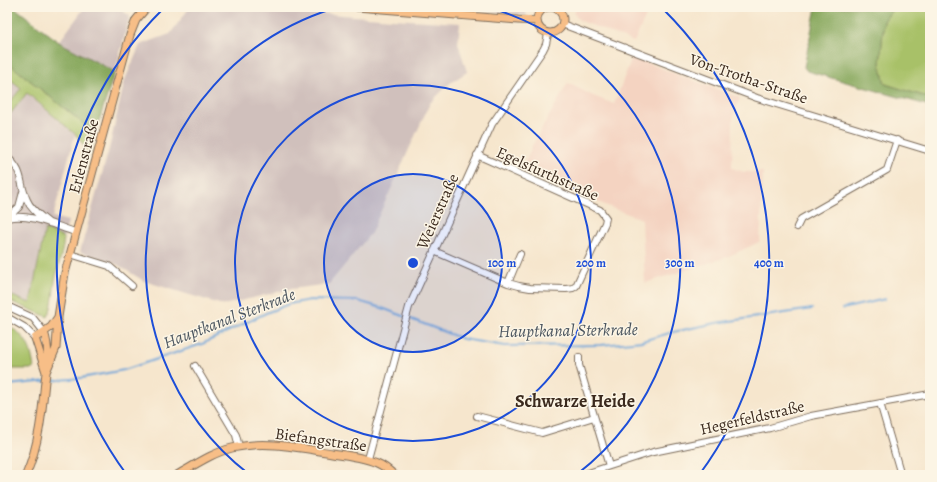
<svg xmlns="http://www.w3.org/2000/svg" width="937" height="482" viewBox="0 0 937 482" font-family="Alegreya,serif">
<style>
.built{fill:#f4d3c1}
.industrial{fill:#d0c0bc}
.green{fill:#a8c167;stroke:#727642}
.forest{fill:#86a75c;stroke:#60683d}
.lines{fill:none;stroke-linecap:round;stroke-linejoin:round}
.stream{stroke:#69a4d9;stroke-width:2}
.minor-casing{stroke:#7c6c5b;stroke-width:8}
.major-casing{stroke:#7c6c5b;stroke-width:9}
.minor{stroke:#fff;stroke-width:6}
.major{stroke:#f7be87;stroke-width:7}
.ring{fill:none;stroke:#1d4ed8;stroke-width:2}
.labels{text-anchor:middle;stroke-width:3;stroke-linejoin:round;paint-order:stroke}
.street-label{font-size:16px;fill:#3b2a1e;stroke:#fcf5e5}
.water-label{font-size:17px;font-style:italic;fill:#4b555f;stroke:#fcf5e5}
.quarter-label{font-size:18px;font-weight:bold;fill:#3b2a1e;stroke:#fcf5e5}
.centre{fill:#1d4ed8;stroke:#fcf5e5;stroke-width:2}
.ring-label{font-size:12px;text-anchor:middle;font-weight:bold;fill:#1d4ed8;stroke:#fcf5e5;stroke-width:3;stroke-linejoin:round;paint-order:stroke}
</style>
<rect width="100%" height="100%" fill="#fcf5e5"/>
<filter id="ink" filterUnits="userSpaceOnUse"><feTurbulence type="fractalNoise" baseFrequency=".025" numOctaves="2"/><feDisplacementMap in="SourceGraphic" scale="8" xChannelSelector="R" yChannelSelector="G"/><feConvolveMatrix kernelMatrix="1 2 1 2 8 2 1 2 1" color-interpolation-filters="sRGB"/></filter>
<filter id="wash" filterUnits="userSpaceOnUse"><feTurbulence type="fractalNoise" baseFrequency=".012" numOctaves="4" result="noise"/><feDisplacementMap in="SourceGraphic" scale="16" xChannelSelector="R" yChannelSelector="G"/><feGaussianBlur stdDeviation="0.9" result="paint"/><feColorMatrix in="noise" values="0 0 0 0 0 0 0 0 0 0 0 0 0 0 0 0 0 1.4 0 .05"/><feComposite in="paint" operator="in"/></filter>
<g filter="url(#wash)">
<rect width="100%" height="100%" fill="#f6e6cd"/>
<path class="built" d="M 577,7 L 650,7 L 634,42 L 579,20 L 574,13 Z
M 632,57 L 740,98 L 733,118 L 732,168 L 744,172 L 763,172 L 760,241 L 757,243 L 727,257 L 645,283 L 642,219 L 612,208 L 523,168 L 532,146 L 568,83 L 593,96 L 614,104 Z"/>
<path class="industrial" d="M 85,7 L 117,7 L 130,16 L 115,72 L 59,42 Z
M 190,7 L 242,7 L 392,19 L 460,23 L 458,43 L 467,72 L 450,83 L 430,103 L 371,233 L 329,284 L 291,289 L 223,305 L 144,281 L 118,265 L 80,252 L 109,149 L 125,80 L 140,45 L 170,34 Z
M 441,7 L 527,7 L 526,15 Z
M 7,77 L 75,134 L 53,217 L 68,221 L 64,238 L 45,230 L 30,304 L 7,294 Z"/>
<path class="green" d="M 894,7 L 930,7 L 930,98 L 885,84 L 880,64 L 884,21 Z
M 7,62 L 95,133 L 90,153 L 75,134 L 27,93 L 7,118 L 7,106 L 21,88 L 7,77 Z
M 45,229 L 64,238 C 63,251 59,263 56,276 C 53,289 54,304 48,317 L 7,300 L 7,294 L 30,303 Z
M 7,325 C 27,337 31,346 34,369 L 7,369 Z"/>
<path class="forest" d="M 7,7 L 14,7 L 59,42 L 115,72 L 95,133 L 7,62 Z
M 816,7 L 894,7 L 884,21 L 880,64 L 885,84 L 930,98 L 930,106 L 807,71 L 804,67 Z"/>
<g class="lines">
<path class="stream" d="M 842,309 L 885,299
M 7,385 L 81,378 L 124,370 L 202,344 L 266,313 L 289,304 L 310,300 L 358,301 L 382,308 L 463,339 L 505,346 L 601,345 L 642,341 L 673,332 L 716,323 L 812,309"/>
</g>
</g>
<g filter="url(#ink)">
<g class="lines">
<defs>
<path id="minor" d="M 562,24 L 757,98 L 930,151
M 7,157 C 25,173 18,181 27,200 C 31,210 41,216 49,223
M 8,217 L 19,207 L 23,192
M 7,218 C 31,213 53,225 75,232
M 797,227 L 801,219 L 887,170 L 897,140
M 434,251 L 508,283 L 519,286 L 530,288 L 566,289 L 573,288 L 576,286 L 605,223 L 606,218 L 600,210 L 477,155
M 70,254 L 109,266 L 132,286
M 508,283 L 520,254
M 7,306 L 33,318 L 44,332
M 7,317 L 24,327 L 35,338
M 579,357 L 579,365 L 609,466
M 195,366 L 236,435 L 239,447
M 880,403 L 901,475
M 477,416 L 542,433 L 594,417
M 368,459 L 409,307 L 492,124 L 543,50 L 546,44 L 548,34
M 582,475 L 653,452 L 770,428 L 811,416 L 930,394"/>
<path id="major" d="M537 20a13 13 0 1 1 26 0a13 13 0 1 1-26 0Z
M 357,7 L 518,20 L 537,21
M 46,372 L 56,348 L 58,317 L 65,273 L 130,35 L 136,20 L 147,7
M 46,372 L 35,338 L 51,327 L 58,317
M 26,475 C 39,445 42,413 45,381 C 47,364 50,349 44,332
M 177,475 C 195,465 212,453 232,448 C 265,440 300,448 332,453 C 347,455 363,457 377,463 C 384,466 389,470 394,475"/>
</defs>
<use href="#minor" class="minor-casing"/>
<use href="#major" class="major-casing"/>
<use href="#minor" class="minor"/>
<use href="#major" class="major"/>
</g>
</g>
<circle cx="413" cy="263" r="89" fill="#1d4ed8" fill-opacity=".12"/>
<g class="ring">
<circle cx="413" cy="263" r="89"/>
<circle cx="413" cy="263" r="178"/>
<path d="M250 475A267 267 0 0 1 335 8M491 8A267 267 0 0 1 576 475"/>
<path d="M127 475A356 356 0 0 1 163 9M663 9A356 356 0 0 1 699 475"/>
</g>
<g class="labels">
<g class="street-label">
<text transform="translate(749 78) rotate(19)" y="6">Von-Trotha-Straße</text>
<text transform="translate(83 156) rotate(-75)" y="6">Erlenstraße</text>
<text transform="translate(548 173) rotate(24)" y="6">Egelsfurthstraße</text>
<text transform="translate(437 211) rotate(-66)" y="6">Weierstraße</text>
<text transform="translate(752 417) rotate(-13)" y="6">Hegerfeldstraße</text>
<text transform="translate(321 439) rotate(8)" y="6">Biefangstraße</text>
</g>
<g class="water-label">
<text transform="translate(229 318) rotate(-21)" y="6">Hauptkanal Sterkrade</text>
<text transform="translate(568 330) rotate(-1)" y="6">Hauptkanal Sterkrade</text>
</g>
<g class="quarter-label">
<text x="575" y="407">Schwarze Heide</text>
</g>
</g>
<circle cx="413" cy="263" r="6" class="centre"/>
<g class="ring-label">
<text x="502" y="267">100 m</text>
<text x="591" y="267">200 m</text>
<text x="680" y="267">300 m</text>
<text x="769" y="267">400 m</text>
</g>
<rect width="937" height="482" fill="none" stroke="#fcf5e5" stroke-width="24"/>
</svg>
